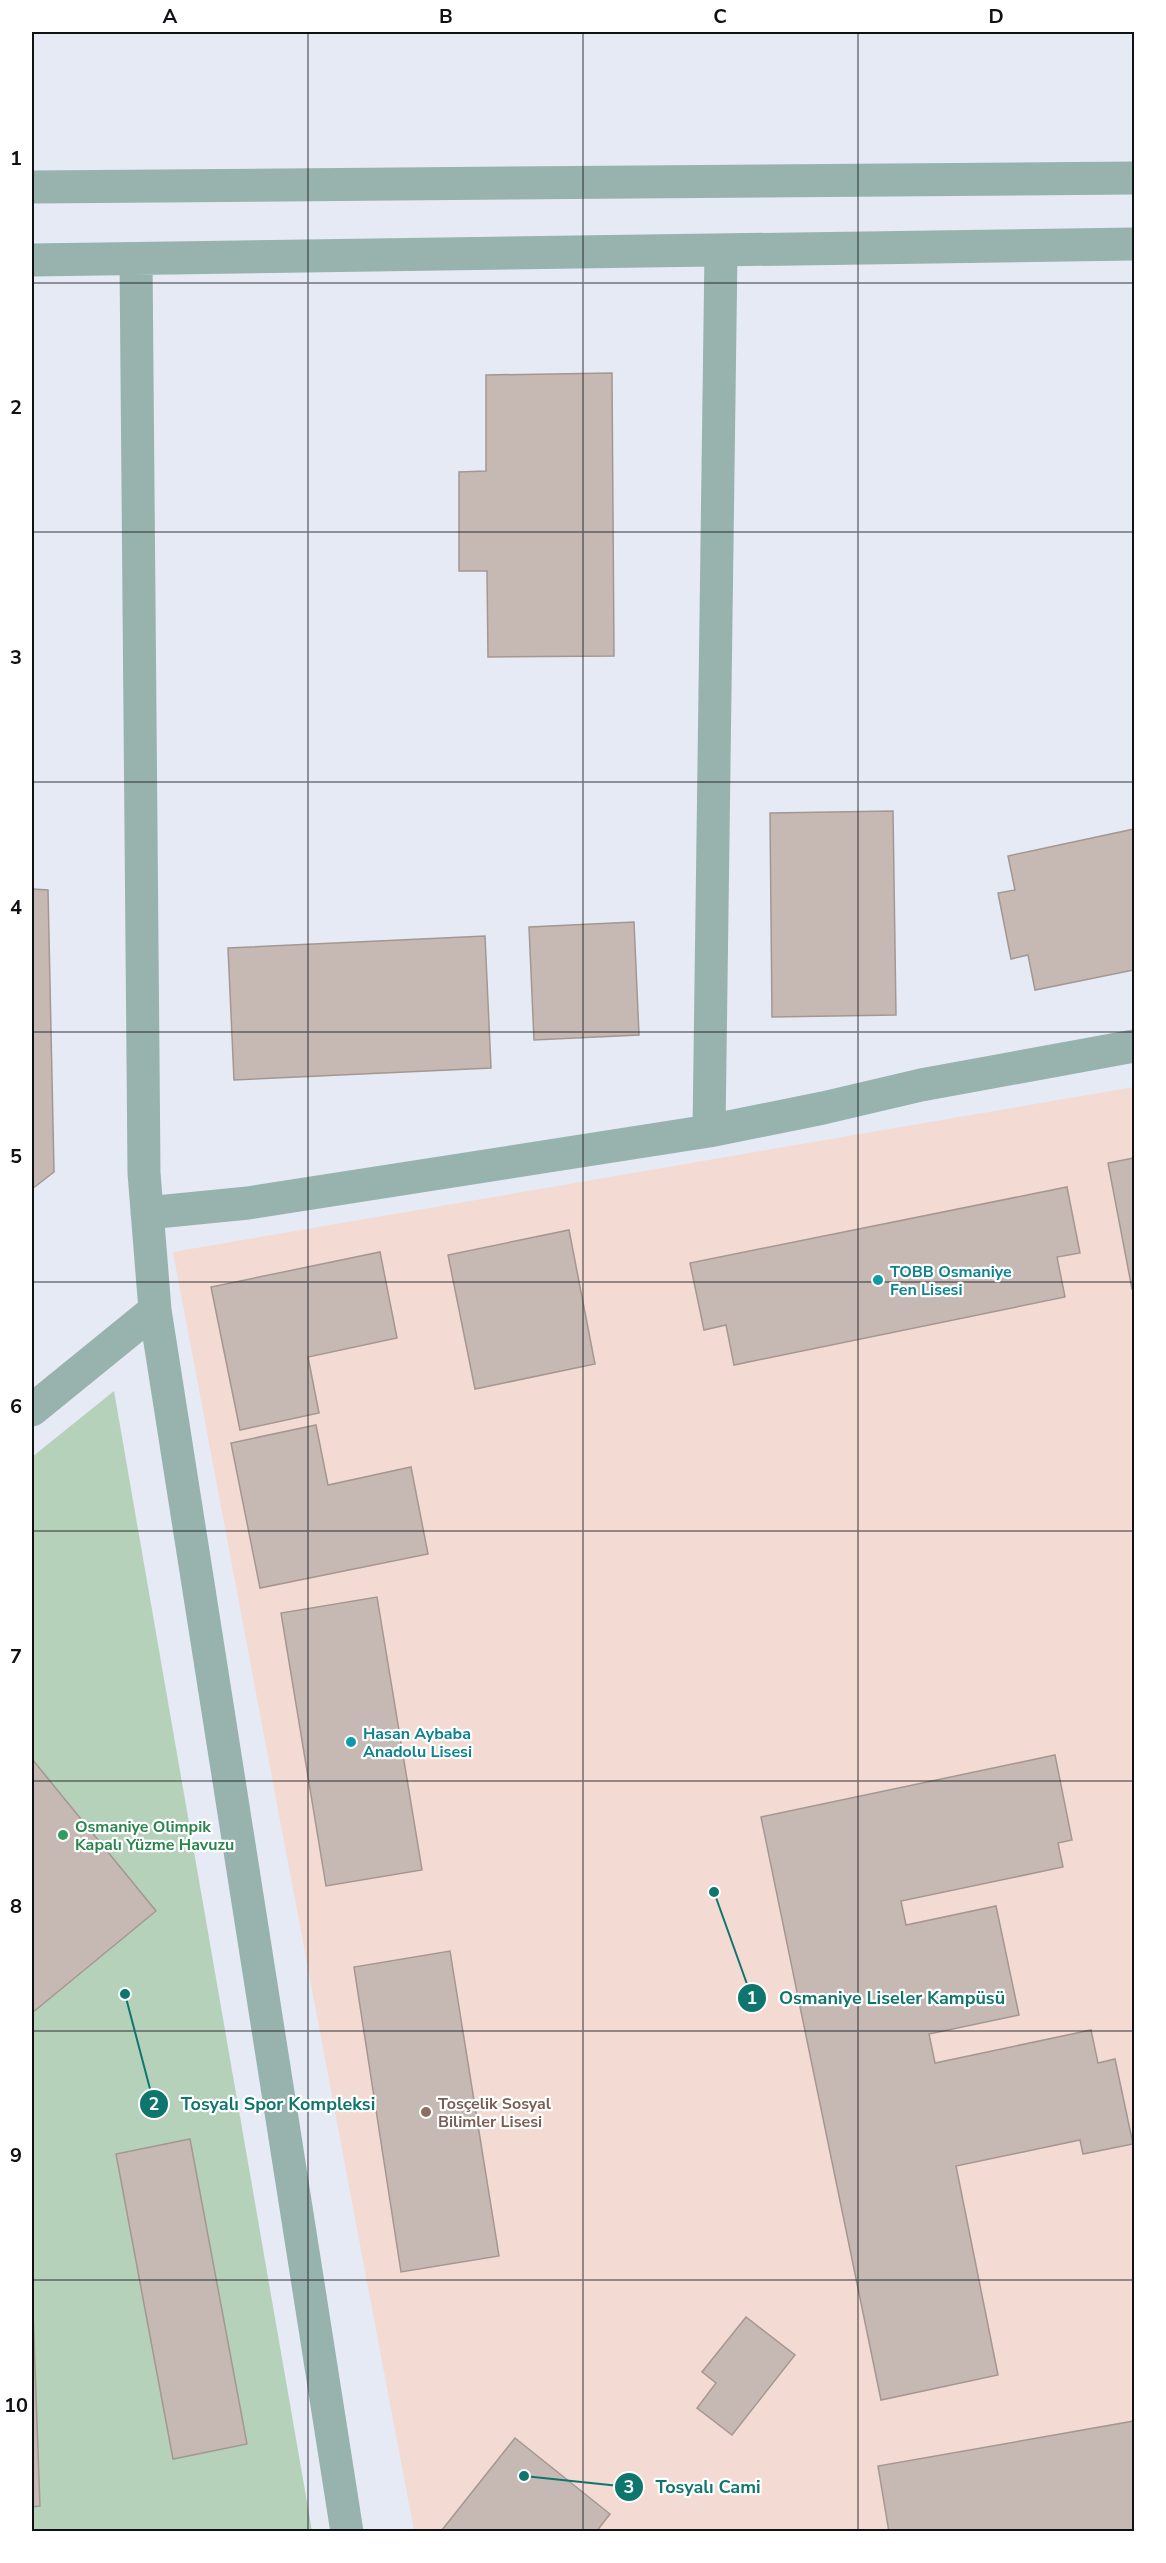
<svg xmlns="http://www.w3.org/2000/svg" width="1166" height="2563" viewBox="0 0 1166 2563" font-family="'Nunito Sans',sans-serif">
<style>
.education{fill:#f3dad3}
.green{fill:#b6d1ba}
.building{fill:#c6b9b4;stroke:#a49792;stroke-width:1.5}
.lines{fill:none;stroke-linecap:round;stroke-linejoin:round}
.minor{stroke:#98b2ad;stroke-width:33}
.grid{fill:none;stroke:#0f1115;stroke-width:1.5;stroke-opacity:0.55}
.culture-dot{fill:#0f9aa8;stroke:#fff;stroke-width:2}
.leisure-dot{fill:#2e9e5b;stroke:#fff;stroke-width:2}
.education-dot{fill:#8d6e63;stroke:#fff;stroke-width:2}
.labels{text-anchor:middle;stroke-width:4.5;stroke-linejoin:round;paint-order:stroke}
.culture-label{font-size:16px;font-weight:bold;fill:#0d838f;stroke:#fff;text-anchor:start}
.leisure-label{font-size:16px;font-weight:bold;fill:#27864d;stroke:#fff;text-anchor:start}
.education-label{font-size:16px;font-weight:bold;fill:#785e54;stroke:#fff;text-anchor:start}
.leader{fill:none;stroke:#0f766e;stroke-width:2}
.callout-dot{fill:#0f766e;stroke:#fff;stroke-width:2}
.mark-label{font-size:18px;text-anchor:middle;font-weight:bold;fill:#fff}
.callout-label{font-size:18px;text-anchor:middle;font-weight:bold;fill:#0f766e;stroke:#fff;stroke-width:4.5;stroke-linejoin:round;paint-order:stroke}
.neatline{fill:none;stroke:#0f1115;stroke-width:2}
.grid-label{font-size:20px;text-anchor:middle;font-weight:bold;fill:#0f1115}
</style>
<rect width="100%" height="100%" fill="#e5eaf5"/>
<path class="education" d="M 1134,1087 L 1134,2531 L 414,2531 L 173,1252 Z"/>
<path class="green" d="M 114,1391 L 312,2531 L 32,2532 L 32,1457 Z"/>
<path class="building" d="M 612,373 L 614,656 L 488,657 L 487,571 L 459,571 L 459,472 L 486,471 L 486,375 Z
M 893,811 L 896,1015 L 772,1017 L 770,813 Z
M 1134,829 L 1134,970 L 1035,990 L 1028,955 L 1011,959 L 998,893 L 1015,890 L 1008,856 Z
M 32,889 L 48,890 L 54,1172 L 32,1189 Z
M 634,922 L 639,1035 L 534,1040 L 529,927 Z
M 485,936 L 491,1068 L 234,1080 L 228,948 Z
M 1134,1158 L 1134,1289 L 1132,1289 L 1108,1163 Z
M 1067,1187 L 1080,1253 L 1057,1257 L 1065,1297 L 734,1365 L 726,1325 L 704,1330 L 690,1263 Z
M 569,1230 L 595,1364 L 475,1389 L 448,1255 Z
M 380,1252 L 397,1338 L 308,1357 L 319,1413 L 240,1430 L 211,1287 Z
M 316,1425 L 328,1485 L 411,1467 L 428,1554 L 260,1588 L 231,1443 Z
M 377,1597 L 422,1870 L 326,1886 L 281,1613 Z
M 1055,1755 L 1072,1840 L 1058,1843 L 1063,1867 L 901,1901 L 906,1925 L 996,1906 L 1019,2015 L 929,2034 L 935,2063 L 1091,2030 L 1098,2063 L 1115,2059 L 1133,2144 L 1083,2154 L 1080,2140 L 956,2166 L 998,2375 L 881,2400 L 761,1817 Z
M 32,1759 L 156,1911 L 32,2013 Z
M 450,1951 L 499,2256 L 401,2272 L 354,1967 Z
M 190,2139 L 247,2444 L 173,2459 L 116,2154 Z
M 32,2283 L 40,2506 L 32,2507 Z
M 746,2317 L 795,2355 L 732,2435 L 697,2408 L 716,2383 L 702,2372 Z
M 1134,2421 L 1134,2532 L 889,2532 L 878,2466 Z
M 515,2438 L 610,2514 L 596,2532 L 444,2532 L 442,2530 Z"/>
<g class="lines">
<path class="minor" d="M 32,187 L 1134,178
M 136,259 L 144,1173 L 155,1310 L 347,2532
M 32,260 L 1134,244
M 709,1131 L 721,251
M 147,1213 L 248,1203 L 709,1131 L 823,1108 L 921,1085 L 1134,1046
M 32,1410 L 155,1310"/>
</g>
<path class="grid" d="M 308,32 L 308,2532M 583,32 L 583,2532M 858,32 L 858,2532M 32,283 L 1134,283M 32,532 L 1134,532M 32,782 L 1134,782M 32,1032 L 1134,1032M 32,1282 L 1134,1282M 32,1531 L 1134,1531M 32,1781 L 1134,1781M 32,2031 L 1134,2031M 32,2280 L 1134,2280"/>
<g class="culture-dot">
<circle cx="878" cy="1280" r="6"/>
<circle cx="351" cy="1742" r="6"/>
</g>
<circle class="leisure-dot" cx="63" cy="1835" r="6"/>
<circle class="education-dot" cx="426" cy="2112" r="6"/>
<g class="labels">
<g class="culture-label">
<text x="890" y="1277">TOBB Osmaniye<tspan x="890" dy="18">Fen Lisesi</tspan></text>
<text x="363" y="1739">Hasan Aybaba<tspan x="363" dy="18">Anadolu Lisesi</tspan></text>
</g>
<g class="leisure-label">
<text x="75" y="1832">Osmaniye Olimpik<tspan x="75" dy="18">Kapalı Yüzme Havuzu</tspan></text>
</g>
<g class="education-label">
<text x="438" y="2109">Tosçelik Sosyal<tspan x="438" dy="18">Bilimler Lisesi</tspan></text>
</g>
</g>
<path class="leader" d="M714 1892L752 1998M125 1994L154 2104M524 2476L629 2487"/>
<g class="callout-dot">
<circle cx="714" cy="1892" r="6"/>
<circle cx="125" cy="1994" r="6"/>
<circle cx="524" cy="2476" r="6"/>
<circle cx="752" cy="1998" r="15"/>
<circle cx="154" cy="2104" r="15"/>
<circle cx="629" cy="2487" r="15"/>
</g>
<g class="mark-label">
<text x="752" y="2004">1</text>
<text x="154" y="2110">2</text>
<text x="629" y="2493">3</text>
</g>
<g class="callout-label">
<text x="892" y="2004">Osmaniye Liseler Kampüsü</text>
<text x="278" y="2110">Tosyalı Spor Kompleksi</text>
<text x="708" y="2493">Tosyalı Cami</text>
</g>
<rect width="1166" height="2563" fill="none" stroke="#ffffff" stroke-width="66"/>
<rect x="33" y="33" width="1100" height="2497" class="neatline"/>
<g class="grid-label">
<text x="170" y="23">A</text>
<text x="446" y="23">B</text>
<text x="720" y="23">C</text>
<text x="996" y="23">D</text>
<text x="16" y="165">1</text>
<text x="16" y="414">2</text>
<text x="16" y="664">3</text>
<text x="16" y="914">4</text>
<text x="16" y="1163">5</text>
<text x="16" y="1413">6</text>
<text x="16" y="1663">7</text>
<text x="16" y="1913">8</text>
<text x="16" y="2162">9</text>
<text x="16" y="2412">10</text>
</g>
</svg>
